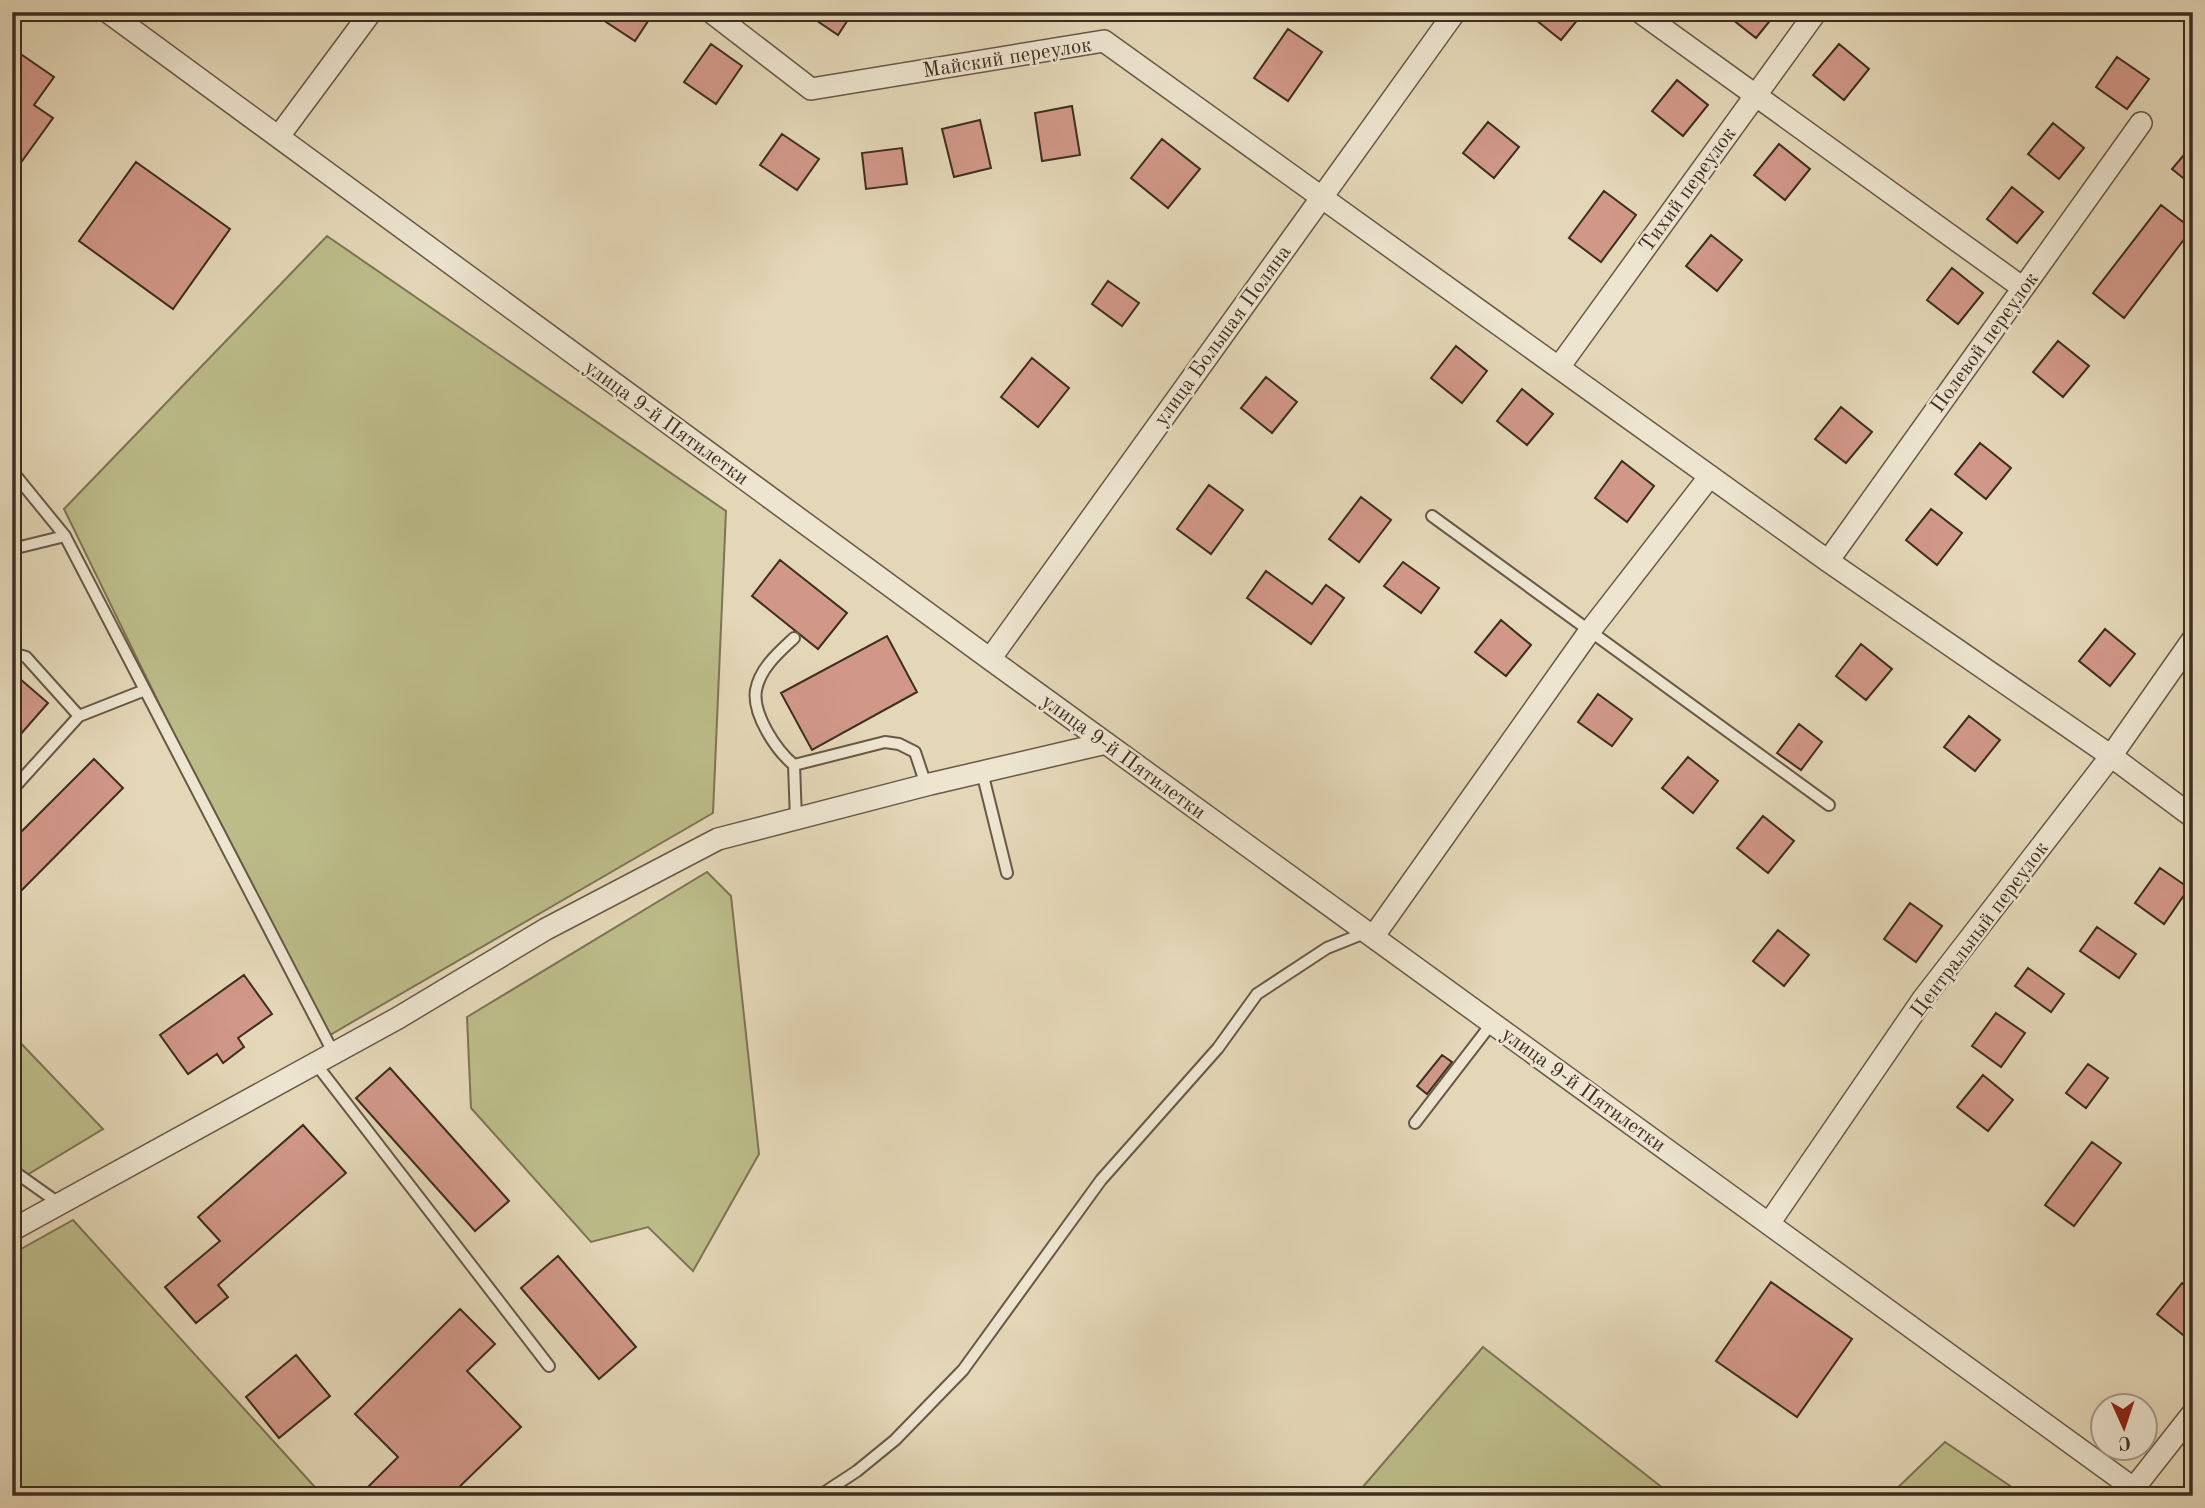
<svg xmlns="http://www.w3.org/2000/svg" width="2205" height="1508" viewBox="0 0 2205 1508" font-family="'Old Standard TT',serif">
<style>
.green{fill:#bcbc89;stroke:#7d7454;stroke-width:2}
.building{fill:#d19888;stroke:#3e2d20;stroke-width:2}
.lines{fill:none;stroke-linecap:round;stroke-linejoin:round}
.lane-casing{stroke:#685846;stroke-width:14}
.street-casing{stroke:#685846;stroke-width:24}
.lane{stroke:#ede5d0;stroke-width:10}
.street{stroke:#ede5d0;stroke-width:21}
.labels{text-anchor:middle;stroke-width:5;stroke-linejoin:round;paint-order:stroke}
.street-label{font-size:21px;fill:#3e2d20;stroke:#ede5d0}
</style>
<rect width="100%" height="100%" fill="#e4d7b7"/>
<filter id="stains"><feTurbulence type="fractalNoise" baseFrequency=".00286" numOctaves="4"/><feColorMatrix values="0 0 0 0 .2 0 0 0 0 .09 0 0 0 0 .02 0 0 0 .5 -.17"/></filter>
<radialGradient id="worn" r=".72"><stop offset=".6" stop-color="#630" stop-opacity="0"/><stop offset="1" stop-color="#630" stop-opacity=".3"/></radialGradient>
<path class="green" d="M 327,236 L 726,511 L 713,813 L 323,1039 L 64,509 Z
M 707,872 L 731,896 L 759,1154 L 693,1271 L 648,1227 L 591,1242 L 471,1108 L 467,1017 Z
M 12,1034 L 103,1129 L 12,1184 Z
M 73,1220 L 323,1496 L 12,1496 L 12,1254 Z
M 1483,1347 L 1673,1496 L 1355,1496 Z
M 1945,1442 L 2025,1496 L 1889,1496 Z"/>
<path class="building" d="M 591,12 L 654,12 L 635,41 Z
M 804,12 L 853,12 L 838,35 Z
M 1526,12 L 1584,12 L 1561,40 Z
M 1723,12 L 1777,12 L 1756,38 Z
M 1288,29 L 1322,52 L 1288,101 L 1254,78 Z
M 711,44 L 742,66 L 716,104 L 684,82 Z
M 1839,44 L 1869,69 L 1844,100 L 1813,75 Z
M 12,48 L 54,77 L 34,105 L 53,118 L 12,175 Z
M 2117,57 L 2149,79 L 2127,109 L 2096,87 Z
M 1677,80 L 1708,105 L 1683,136 L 1652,111 Z
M 1072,106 L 1080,155 L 1042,161 L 1035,113 Z
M 980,120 L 991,168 L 954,177 L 942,129 Z
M 1488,122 L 1519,147 L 1494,178 L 1463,153 Z
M 2053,123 L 2084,148 L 2059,179 L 2028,154 Z
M 782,134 L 819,159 L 797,190 L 760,165 Z
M 1162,139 L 1200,169 L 1168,208 L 1131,178 Z
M 1779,144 L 1810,169 L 1785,200 L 1754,175 Z
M 2193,144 L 2193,186 L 2172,169 Z
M 902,148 L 907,184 L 866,189 L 862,153 Z
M 136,162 L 230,229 L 173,309 L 79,241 Z
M 2012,187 L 2043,212 L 2017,243 L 1987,219 Z
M 1604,191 L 1636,215 L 1601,262 L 1569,238 Z
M 2161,205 L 2192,229 L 2124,318 L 2093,293 Z
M 1711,235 L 1742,260 L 1717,291 L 1686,266 Z
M 1952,268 L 1983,293 L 1958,324 L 1927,300 Z
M 1108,281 L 1139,303 L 1122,326 L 1092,304 Z
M 2058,341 L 2089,366 L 2063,397 L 2033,372 Z
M 1456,346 L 1487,371 L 1462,403 L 1431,378 Z
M 1032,358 L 1069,388 L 1038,427 L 1001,397 Z
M 1266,377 L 1297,402 L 1272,433 L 1241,408 Z
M 1522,389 L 1553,414 L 1527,445 L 1497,421 Z
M 1841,407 L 1872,432 L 1846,463 L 1815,439 Z
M 1980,443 L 2011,468 L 1986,499 L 1955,474 Z
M 1622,461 L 1654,486 L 1627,522 L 1595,498 Z
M 1209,485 L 1243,510 L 1211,554 L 1177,529 Z
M 1361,497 L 1391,520 L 1359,562 L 1329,539 Z
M 1931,509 L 1962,533 L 1937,565 L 1906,540 Z
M 780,560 L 847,613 L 818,649 L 752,596 Z
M 1403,562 L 1439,588 L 1421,613 L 1384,586 Z
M 1266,571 L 1312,604 L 1326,585 L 1344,598 L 1311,644 L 1247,598 Z
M 1501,620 L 1531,645 L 1506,676 L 1475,652 Z
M 2105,629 L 2135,654 L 2110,686 L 2079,661 Z
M 887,636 L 917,692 L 812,750 L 781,693 Z
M 1861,644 L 1892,669 L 1866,700 L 1836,676 Z
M 12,672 L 48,703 L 12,744 Z
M 1598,694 L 1632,719 L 1612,746 L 1578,722 Z
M 1969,716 L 2000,740 L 1975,771 L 1944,747 Z
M 1799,724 L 1822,742 L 1801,770 L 1777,753 Z
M 1688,757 L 1718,781 L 1693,813 L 1662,788 Z
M 94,759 L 123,788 L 12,900 L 12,841 Z
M 1763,816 L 1794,841 L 1768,873 L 1737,848 Z
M 2160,868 L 2189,888 L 2164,924 L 2135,903 Z
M 1910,903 L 1942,926 L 1916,962 L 1884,939 Z
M 2097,927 L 2136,954 L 2119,978 L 2080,951 Z
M 1778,930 L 1809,955 L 1784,986 L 1753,961 Z
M 2028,968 L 2064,994 L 2051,1012 L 2015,986 Z
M 244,975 L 272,1014 L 238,1038 L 244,1047 L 223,1063 L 217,1054 L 188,1074 L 160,1035 Z
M 1996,1013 L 2025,1033 L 2001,1067 L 1972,1046 Z
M 1442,1055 L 1452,1062 L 1427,1094 L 1417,1086 Z
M 2088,1064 L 2108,1078 L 2086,1108 L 2066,1093 Z
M 390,1068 L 509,1201 L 475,1231 L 356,1098 Z
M 1983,1075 L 2013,1100 L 1988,1131 L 1957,1107 Z
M 303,1125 L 346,1173 L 218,1285 L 228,1297 L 196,1323 L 165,1287 L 220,1241 L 198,1217 Z
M 2092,1142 L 2121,1163 L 2074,1226 L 2045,1205 Z
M 558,1256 L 636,1347 L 599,1379 L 521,1288 Z
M 1771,1282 L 1852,1339 L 1797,1417 L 1716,1361 Z
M 2182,1283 L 2193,1291 L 2193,1343 L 2157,1314 Z
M 460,1309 L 495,1344 L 467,1371 L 521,1427 L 450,1496 L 359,1496 L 398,1457 L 355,1414 Z
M 296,1355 L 330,1396 L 279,1438 L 246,1397 Z"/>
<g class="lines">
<defs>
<path id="lane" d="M 12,471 L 65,536 L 334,1054
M 1432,516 L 1829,805
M 12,549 L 65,536
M 794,638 C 779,652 760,668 756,690 C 752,714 776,750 794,765 L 796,819
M 12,653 L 26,657 L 79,716
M 794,765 L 885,742 L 899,744 L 915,752 L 926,785
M 982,772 L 1007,873
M 12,790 L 79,716 L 145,690
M 316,1064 L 549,1366
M 1415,1123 L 1492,1023
M 12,1170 L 60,1204
M 819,1496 L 857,1471 L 895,1440 L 963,1370 L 1101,1180 L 1218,1048 L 1257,994 L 1327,948 L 1367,932"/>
<path id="street" d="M 108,12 L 990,659 L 2144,1496
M 711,12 L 811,89 L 1104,41 L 1828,561 L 2111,756 L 2193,817
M 1640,12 L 2023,288
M 279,136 L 371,12
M 1559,367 L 1816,12
M 1828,561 L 2141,123
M 990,659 L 1455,12
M 1373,937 L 1589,632 L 1710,476
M 1770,1222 L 1923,999 L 2111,756 L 2193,639
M 12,1230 L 398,1018 L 546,929 L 718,839 L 930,784 L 1106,743
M 2134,1488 L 2193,1413"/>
</defs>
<use href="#lane" class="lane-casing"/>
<use href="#street" class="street-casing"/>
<use href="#lane" class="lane"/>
<use href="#street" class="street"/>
</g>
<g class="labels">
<g class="street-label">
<text transform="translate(1007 57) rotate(-9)" y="7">Майский переулок</text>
<text transform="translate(1687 189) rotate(-54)" y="7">Тихий переулок</text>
<text transform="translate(1222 335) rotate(-54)" y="7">улица Большая Поляна</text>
<text transform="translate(1984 342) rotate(-54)" y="7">Полевой переулок</text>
<text transform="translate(667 422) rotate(36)" y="7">улица 9-й Пятилетки</text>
<text transform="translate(1124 756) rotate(36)" y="7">улица 9-й Пятилетки</text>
<text transform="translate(1979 929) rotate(-53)" y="7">Центральный переулок</text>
<text transform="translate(1584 1089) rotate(36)" y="7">улица 9-й Пятилетки</text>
</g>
</g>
<rect width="2205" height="1508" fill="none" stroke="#e4d7b7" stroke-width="42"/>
<rect x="14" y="14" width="2177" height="1480" fill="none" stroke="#3e2d20" stroke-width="3.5"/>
<rect x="21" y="21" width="2163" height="1466" fill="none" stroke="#3e2d20" stroke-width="2"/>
<g transform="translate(2124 1427) rotate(177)"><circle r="33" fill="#ede5d0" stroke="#a79b8a" stroke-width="2"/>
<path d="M0-5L12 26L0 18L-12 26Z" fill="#8f2418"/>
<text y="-10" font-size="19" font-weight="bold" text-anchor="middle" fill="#3e2d20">С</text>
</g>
<rect width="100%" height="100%" filter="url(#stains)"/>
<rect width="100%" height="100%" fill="url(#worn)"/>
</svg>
